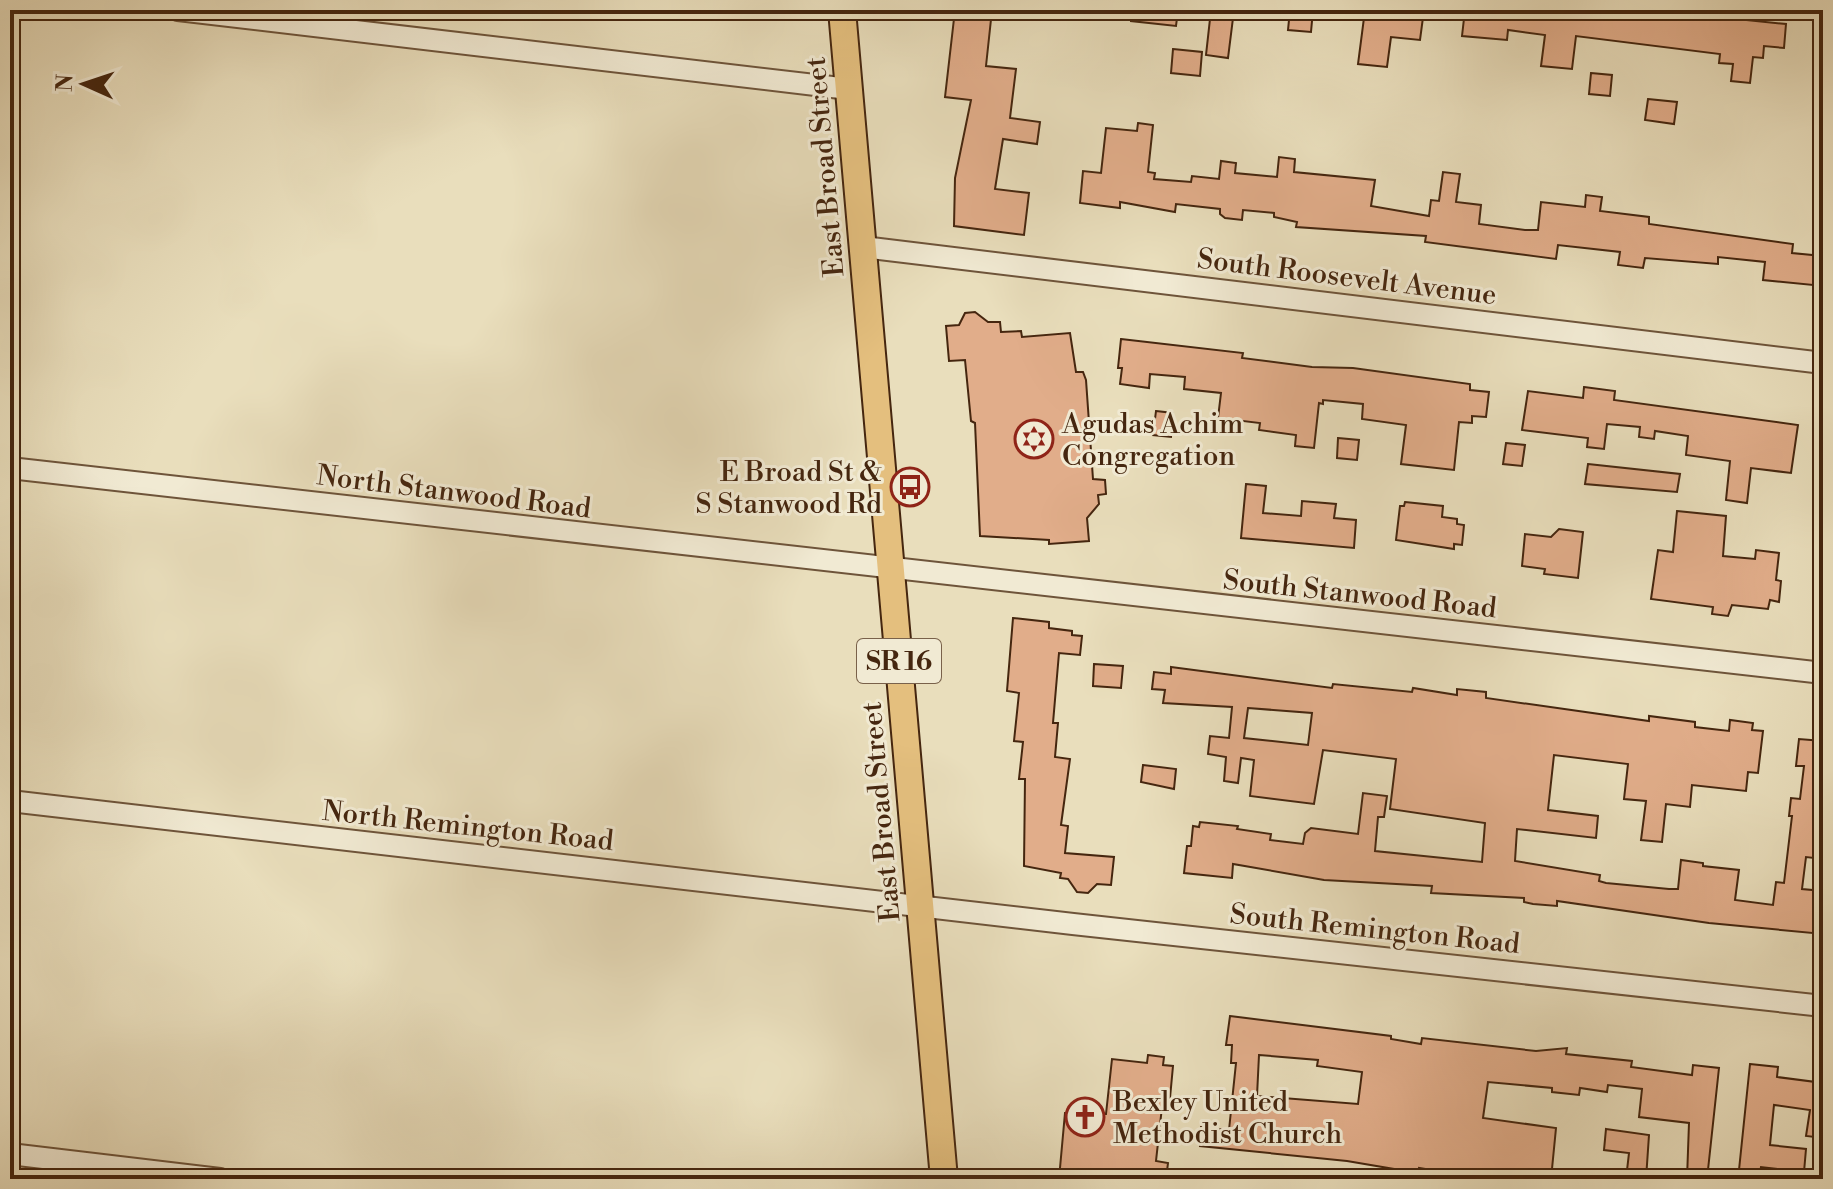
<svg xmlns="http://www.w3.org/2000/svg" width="1833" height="1189" viewBox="0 0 1833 1189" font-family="'Libre Bodoni',serif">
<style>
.building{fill:#e1ad8a;stroke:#45260f;stroke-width:2;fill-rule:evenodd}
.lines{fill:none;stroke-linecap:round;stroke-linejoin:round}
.minor-casing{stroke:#6e543a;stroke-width:24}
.major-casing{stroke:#45260f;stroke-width:30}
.minor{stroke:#f1ead3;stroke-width:20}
.major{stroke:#e4bf7e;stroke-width:26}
.labels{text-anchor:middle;stroke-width:6;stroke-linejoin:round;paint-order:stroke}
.shield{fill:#f1ead3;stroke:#79614a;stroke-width:2}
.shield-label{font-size:26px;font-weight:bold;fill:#45260f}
.street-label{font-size:28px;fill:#45260f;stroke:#f1ead3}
.poi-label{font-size:28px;fill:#45260f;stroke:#f1ead3;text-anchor:start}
</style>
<rect width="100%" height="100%" fill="#e9debc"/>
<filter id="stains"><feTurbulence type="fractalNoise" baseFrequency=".0025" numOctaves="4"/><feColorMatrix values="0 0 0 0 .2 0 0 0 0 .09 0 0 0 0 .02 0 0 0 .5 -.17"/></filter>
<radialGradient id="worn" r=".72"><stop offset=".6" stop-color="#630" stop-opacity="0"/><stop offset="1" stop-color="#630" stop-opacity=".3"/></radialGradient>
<path class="building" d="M 955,10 L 992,10 L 986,66 L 1016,69 L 1010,118 L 1040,122 L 1037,144 L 1003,139 L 995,189 L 1029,193 L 1024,235 L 954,226 L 955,178 L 971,100 L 945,97 Z
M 1132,10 L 1178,10 L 1176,26 L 1131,21 Z
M 1211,10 L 1234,10 L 1228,58 L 1206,55 Z
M 1290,10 L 1313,10 L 1311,32 L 1288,30 Z
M 1365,10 L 1424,10 L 1420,40 L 1391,37 L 1387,67 L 1358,64 Z
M 1465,10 L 1650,10 L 1786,24 L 1784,48 L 1764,46 L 1763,58 L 1753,57 L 1750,83 L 1731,81 L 1733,64 L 1719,63 L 1720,54 L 1576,36 L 1572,69 L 1541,66 L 1545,35 L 1508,30 L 1507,40 L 1462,36 Z
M 1173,49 L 1202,52 L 1200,76 L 1171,73 Z
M 1591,73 L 1612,75 L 1610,96 L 1589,94 Z
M 1648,99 L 1677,102 L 1674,124 L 1645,120 Z
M 1138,123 L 1153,125 L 1148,172 L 1155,173 L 1154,179 L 1191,182 L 1192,176 L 1219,179 L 1221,161 L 1236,163 L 1235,173 L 1277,177 L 1279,157 L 1295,159 L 1294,172 L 1375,180 L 1371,206 L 1429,216 L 1431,200 L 1439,201 L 1443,172 L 1460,174 L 1456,202 L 1481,205 L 1479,224 L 1525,230 L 1538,230 L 1541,202 L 1585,207 L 1586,195 L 1602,197 L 1600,211 L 1649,217 L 1649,224 L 1793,244 L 1792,253 L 1822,256 L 1823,286 L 1763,280 L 1765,262 L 1718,257 L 1718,264 L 1645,258 L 1643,268 L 1618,265 L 1620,252 L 1558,245 L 1556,259 L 1425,242 L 1426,236 L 1296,227 L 1297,222 L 1274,217 L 1274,213 L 1243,210 L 1242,220 L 1225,218 L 1220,214 L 1220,209 L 1176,204 L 1175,212 L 1120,202 L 1120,208 L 1080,203 L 1083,171 L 1101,173 L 1106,128 L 1137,131 Z
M 975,312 L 988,322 L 1000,322 L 1001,332 L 1021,331 L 1022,337 L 1070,333 L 1076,372 L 1083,372 L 1086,380 L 1093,479 L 1105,480 L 1106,494 L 1098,495 L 1099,504 L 1087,518 L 1089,541 L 1049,544 L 1049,540 L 980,536 L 975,423 L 971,421 L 965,360 L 949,361 L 946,326 L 959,325 L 965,313 Z
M 1121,339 L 1243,353 L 1242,358 L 1312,367 L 1353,368 L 1470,384 L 1470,390 L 1489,392 L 1486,417 L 1472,416 L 1472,423 L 1459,422 L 1454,470 L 1401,464 L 1406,425 L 1362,419 L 1363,404 L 1323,400 L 1323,404 L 1319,403 L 1314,448 L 1295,446 L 1296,435 L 1259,430 L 1260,423 L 1218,418 L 1221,393 L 1184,389 L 1185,377 L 1150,374 L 1149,388 L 1120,384 L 1122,368 L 1118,368 Z
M 1584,387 L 1615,391 L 1614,400 L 1798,425 L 1791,473 L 1751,468 L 1747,503 L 1726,500 L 1730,461 L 1686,455 L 1688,436 L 1655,431 L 1654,439 L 1639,437 L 1640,427 L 1607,424 L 1604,449 L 1587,447 L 1588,438 L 1522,430 L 1528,391 L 1583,398 Z
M 1156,411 L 1173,413 L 1171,437 L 1153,435 Z
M 1338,438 L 1359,440 L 1357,460 L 1337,458 Z
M 1506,443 L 1525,445 L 1522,466 L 1503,464 Z
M 1588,464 L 1680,474 L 1677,492 L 1585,484 Z
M 1246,484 L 1266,486 L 1263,513 L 1301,516 L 1302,501 L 1336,504 L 1334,518 L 1356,520 L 1354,548 L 1241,538 Z
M 1405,502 L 1443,506 L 1442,517 L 1457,519 L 1457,524 L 1464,525 L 1462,545 L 1454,544 L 1454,549 L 1396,540 L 1400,506 L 1404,506 Z
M 1677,511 L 1726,516 L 1723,556 L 1755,559 L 1756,550 L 1779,553 L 1776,580 L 1781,581 L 1779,602 L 1770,600 L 1768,609 L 1732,605 L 1728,616 L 1712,614 L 1713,607 L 1651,599 L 1658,550 L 1673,552 Z
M 1559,529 L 1583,532 L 1578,578 L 1544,574 L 1545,569 L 1522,566 L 1525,534 L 1551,537 Z
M 1013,618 L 1049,622 L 1049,628 L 1072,631 L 1072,635 L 1082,636 L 1080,655 L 1059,653 L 1053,723 L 1058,723 L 1055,757 L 1070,759 L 1061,825 L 1068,826 L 1065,853 L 1114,857 L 1111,885 L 1097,884 L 1088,893 L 1077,892 L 1068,879 L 1060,878 L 1061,873 L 1024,866 L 1025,779 L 1019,779 L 1023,742 L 1014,741 L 1019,693 L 1007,691 Z
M 1094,664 L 1123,666 L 1121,688 L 1093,686 Z
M 1171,667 L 1332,688 L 1333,684 L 1412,692 L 1413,688 L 1457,695 L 1457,689 L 1486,692 L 1486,698 L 1649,721 L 1649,716 L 1695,722 L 1695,727 L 1729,731 L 1730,720 L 1753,723 L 1752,730 L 1763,731 L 1758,773 L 1748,772 L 1746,791 L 1692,785 L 1690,807 L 1666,804 L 1662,842 L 1641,840 L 1646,801 L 1624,799 L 1628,764 L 1554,755 L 1548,810 L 1598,816 L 1596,838 L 1517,829 L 1515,861 L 1600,875 L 1599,881 L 1606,883 L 1669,889 L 1678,889 L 1681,860 L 1703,863 L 1703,866 L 1739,870 L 1735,900 L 1773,905 L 1776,882 L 1784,883 L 1792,816 L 1789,816 L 1791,798 L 1800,799 L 1804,766 L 1796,766 L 1799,739 L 1823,741 L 1823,821 L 1819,821 L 1814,858 L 1806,857 L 1802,889 L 1823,891 L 1823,934 L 1709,923 L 1557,901 L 1557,906 L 1533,904 L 1524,902 L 1524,898 L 1431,893 L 1432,886 L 1324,880 L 1233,864 L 1232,878 L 1184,873 L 1187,846 L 1191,846 L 1193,826 L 1199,827 L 1200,822 L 1238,826 L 1237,829 L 1271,834 L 1270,840 L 1303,844 L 1305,833 L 1311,828 L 1358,834 L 1363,793 L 1387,796 L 1384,817 L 1378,817 L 1375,851 L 1482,862 L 1485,823 L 1390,809 L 1396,759 L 1323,750 L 1314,804 L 1250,796 L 1254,760 L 1241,758 L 1238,783 L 1224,781 L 1226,757 L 1208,754 L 1210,736 L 1229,738 L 1232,707 L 1163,703 L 1165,690 L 1152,689 L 1154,672 L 1171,674 ZM 1248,708 L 1312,713 L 1308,745 L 1244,738 Z
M 1143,765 L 1176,769 L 1174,789 L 1141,782 Z
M 1230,1016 L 1391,1036 L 1391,1039 L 1421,1044 L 1422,1038 L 1536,1051 L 1567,1048 L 1566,1054 L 1632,1061 L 1631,1067 L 1692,1075 L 1693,1065 L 1719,1068 L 1707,1179 L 1687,1179 L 1689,1123 L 1639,1117 L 1642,1089 L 1608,1085 L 1607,1092 L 1580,1088 L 1579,1095 L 1552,1092 L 1552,1088 L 1488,1082 L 1483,1118 L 1556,1128 L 1551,1179 L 1484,1179 L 1419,1168 L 1418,1173 L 1347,1161 L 1200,1146 L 1201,1127 L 1229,1130 L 1236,1063 L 1231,1063 L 1232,1045 L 1226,1045 ZM 1259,1055 L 1318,1060 L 1317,1066 L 1362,1072 L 1358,1104 L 1257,1096 Z
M 1148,1055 L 1164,1057 L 1163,1065 L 1173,1066 L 1170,1098 L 1163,1098 L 1156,1161 L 1168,1163 L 1166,1179 L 1059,1179 L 1065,1113 L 1106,1114 L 1112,1059 L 1147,1063 Z
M 1750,1064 L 1778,1067 L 1777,1077 L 1823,1083 L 1823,1138 L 1806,1136 L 1810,1110 L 1774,1105 L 1770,1145 L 1806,1149 L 1804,1172 L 1761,1167 L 1760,1172 L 1739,1170 Z
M 1606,1129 L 1649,1135 L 1646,1179 L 1626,1179 L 1629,1153 L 1604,1150 Z"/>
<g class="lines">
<defs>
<path id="minor" d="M 178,10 L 849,89
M 863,247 L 1823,363
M 10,468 L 1823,673
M 10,801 L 1073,924 L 1823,1006
M 10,1154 L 220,1179"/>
<path id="major" d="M 842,10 L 944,1179"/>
</defs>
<use href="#minor" class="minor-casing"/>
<use href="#major" class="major-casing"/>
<use href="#minor" class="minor"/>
<use href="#major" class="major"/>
</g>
<defs>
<symbol id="synagogue-ring" viewBox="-11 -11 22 22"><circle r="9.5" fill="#f1ead3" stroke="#8f2418" stroke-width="1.5"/><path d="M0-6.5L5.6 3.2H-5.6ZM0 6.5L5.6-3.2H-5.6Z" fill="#8f2418"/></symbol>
<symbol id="bus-ring" viewBox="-11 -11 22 22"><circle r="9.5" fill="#f1ead3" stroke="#8f2418" stroke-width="1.5"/><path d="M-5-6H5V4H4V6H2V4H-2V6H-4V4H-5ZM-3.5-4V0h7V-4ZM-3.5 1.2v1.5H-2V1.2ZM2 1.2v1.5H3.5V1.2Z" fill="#8f2418"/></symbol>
<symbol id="church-ring" viewBox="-11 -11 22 22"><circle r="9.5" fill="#f1ead3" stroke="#8f2418" stroke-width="1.5"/><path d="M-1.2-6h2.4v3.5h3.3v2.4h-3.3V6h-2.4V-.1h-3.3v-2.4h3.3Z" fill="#8f2418"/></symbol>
</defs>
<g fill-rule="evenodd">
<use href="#synagogue-ring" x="1012" y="417" width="44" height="44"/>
<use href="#bus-ring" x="888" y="465" width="44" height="44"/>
<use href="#church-ring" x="1063" y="1095" width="44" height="44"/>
</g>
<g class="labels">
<rect class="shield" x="857" y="639" width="84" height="44" rx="6"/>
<g class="shield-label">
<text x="899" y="670">SR 16</text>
</g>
<g class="street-label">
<text transform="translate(824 167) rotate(-95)" y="10">East Broad Street</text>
<text transform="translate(1347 276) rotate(7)" y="10">South Roosevelt Avenue</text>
<text transform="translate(454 491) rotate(7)" y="10">North Stanwood Road</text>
<text transform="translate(1360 593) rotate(6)" y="10">South Stanwood Road</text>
<text transform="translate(880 812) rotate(-95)" y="10">East Broad Street</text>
<text transform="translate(468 825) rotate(6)" y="10">North Remington Road</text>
<text transform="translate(1375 928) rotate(6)" y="10">South Remington Road</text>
</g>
<g class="poi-label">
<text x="1062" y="433">Agudas Achim<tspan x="1062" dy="32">Congregation</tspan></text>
<text x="882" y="481" text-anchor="end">E Broad St &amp;<tspan x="882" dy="32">S Stanwood Rd</tspan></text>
<text x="1113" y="1111">Bexley United<tspan x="1113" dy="32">Methodist Church</tspan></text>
</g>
</g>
<rect width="1833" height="1189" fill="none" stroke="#e9debc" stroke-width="40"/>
<rect x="12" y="12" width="1809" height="1165" fill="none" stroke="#45260f" stroke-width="4"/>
<rect x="20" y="20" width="1793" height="1149" fill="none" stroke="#45260f" stroke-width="2"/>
<g transform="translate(84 84) rotate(273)" stroke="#f1ead3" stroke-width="6" paint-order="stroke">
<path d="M0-6L14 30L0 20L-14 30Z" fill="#45260f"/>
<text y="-12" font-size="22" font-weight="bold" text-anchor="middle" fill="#45260f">N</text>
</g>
<rect width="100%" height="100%" filter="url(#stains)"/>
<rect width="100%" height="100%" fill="url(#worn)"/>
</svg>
